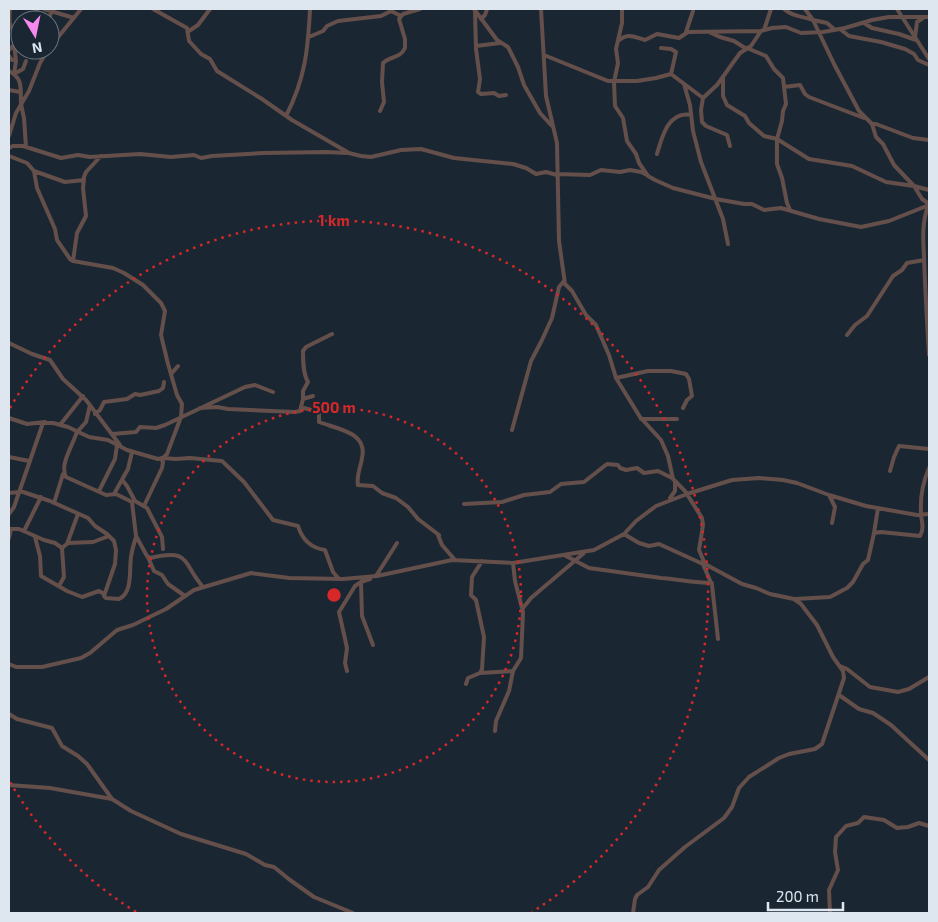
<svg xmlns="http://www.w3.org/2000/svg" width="938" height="922" viewBox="0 0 938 922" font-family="'Exo 2',sans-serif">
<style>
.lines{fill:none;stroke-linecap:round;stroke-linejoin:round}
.minor{stroke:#654f4a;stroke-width:4}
.ring{fill:none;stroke:#d62828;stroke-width:2.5;stroke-dasharray:2.5 5}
.centre{fill:#d62828;stroke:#1a2733;stroke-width:2.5}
.ring-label{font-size:15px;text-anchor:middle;font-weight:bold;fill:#d62828;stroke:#1a2733;stroke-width:4;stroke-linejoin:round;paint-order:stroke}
</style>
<rect width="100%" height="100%" fill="#1a2733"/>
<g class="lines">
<path class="minor" d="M 10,9 C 9,19 8,29 18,34
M 44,9 L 74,18
M 153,9 L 187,28 L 189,41 L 201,54 L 210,59 L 217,71 L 262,99 L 292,120 L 349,153 L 361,156 L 371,157 L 401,150 L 421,149 L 454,158 L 513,164 L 526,168 L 536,174 L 546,172 L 557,175
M 474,9 L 497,40 L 508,47 L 518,67 L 524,85 L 540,113 L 552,126
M 541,9 L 546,96 L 557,143 L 559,241 L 565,284 L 572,291 L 586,315 L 596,325 L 609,355 L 616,378 L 640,417 L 661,440 L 668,456 L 673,479 L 685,491 L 702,518 L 703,525 L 699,550 L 705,564 L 742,584 L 756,588 L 770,594 L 794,599 L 801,604 L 817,625 L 833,657 L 843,671 L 844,678 L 822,744 L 815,749 L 789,754 L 779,758 L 749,777 L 739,788 L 732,807 L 724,818 L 685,847 L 659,870 L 648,887 L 637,895 L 635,899 L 633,913
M 622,9 L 622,23 L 616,49 L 618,63 L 614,82 L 615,106 L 623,118 L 627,141 L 636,154 L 639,163 L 648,176 L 655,180 L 673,188 L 716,199 L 744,204 L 752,204 L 764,210 L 781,208 L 819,219 L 861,227 L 889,221 L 929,205
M 784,9 C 793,17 802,16 813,20
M 805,9 L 813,20 L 834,64 L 859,111 L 872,124 L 876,137 L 883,144 L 894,165 L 914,186 L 922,199 L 929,204
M 897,9 L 929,59
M 475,11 L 476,49 L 480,79 L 478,92 L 481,94 L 494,93 L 499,96 L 506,95
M 481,19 L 485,15 L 487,9
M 27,20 L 38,9
M 49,20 L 51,12
M 813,20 L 827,23 L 835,30
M 864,23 L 872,28 L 899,34 L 916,40
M 840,29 L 849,36 L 881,42 L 905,49 L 914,54 L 918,60 L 929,65
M 764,30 L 771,9
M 189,31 L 198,25 L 210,9
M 686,32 L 693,11
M 709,32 L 720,37 L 734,41 L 745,48
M 309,37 L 323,31 L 327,26 L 338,21 L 381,16 L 391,11 L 401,16
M 915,37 L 917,22 L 923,18
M 618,41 C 628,32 634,37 645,40 L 657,34 L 679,38 L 688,32 L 761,31 L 772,28 L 786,27 L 801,33 L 823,32 L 845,28 L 872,20 L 889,17 L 929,17
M 476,46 L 500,43
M 50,47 L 81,9
M 661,48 L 671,49 L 676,52 L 671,74
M 747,48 L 766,56 L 774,69 L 783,78 L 786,104 L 783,111 L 782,121 L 777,139 L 809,159 L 852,166 L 886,182 L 914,186 L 929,190
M 9,50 L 13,46 L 20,29
M 544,55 L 608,81 L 637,81 L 656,78 L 671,74
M 9,56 L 12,60 L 16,60
M 9,71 C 24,79 20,89 21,103
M 14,74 L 16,61 L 14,44
M 14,74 L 23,69 L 26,61
M 671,74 L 703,98
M 723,78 L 723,96 L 727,105 L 745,116 L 749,123 L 764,136 L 777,139 L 777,164 L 782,178 L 787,203 L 790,210
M 684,84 L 690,105 L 693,131 L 701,162 L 723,219 L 728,244
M 784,87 L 800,85 L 805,94 L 809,97 L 864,118
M 9,90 L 20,92
M 21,104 L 24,118 L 26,147
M 380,111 L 384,102 L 382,82 L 383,63 C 390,56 400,59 405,48 L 405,39 L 399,19 L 403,14 L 420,9
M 286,116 C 305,79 308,50 310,9
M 872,124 L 876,124 L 913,138 L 929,140
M 9,136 L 16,113 L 29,91 L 40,63 L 48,50
M 730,146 L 727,135 L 706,126 L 702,122 L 701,110 L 703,98 L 717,85 L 740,53 L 751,46 L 761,31
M 9,148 L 13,146 L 23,146 L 61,158 L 78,155 L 90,157 L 140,154 L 171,157 L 194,155 L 201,158 L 212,156 L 264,153 L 326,152 L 347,153
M 657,154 C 662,137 668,111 691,115
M 9,156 L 27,163 L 34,171 L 65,182 L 84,180
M 557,174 L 590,175 L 601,170 L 620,172 L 630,170 L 641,172 L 647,175
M 928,206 C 922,222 923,239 924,256 C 925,289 927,322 929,355
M 73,261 L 77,233 L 86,216 L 83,188 L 84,177 L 86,172 L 101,156
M 847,335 L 855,325 L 867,316 L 893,276 L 902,270 L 907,263 L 924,260
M 9,343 L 32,354 L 50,360 L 63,379 L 86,400 L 120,445
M 172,373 L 178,366
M 616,378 L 648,371 L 671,371 L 686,374 L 689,379 L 692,396 L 687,400 L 683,408
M 303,399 L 303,391 L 308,382 C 303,374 303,361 303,351 L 306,347 L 332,334
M 200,408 L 217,407 L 228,409 L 295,412 L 300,411 L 303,399 L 313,396
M 300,411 L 304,408 L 319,412 L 319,422 C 337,429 368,432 362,458 C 361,467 356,475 358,485 L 373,486 L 382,493 L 396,498 L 408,507 L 418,519 L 439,535
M 95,414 L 100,410 L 104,402 L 127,399 L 135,394 L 140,395 L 159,391 L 163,388 L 164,382
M 9,418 L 27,424 L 45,422
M 641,419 L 677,419
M 60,425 L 83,396
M 512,430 L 531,361 L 542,340 L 552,318 L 559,287 L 564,281
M 77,431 C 74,444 59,464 66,477 L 106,495 L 116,494 L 132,502 L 136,536 L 147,556 L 150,558 C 191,548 182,563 203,587
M 78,431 L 86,422 L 90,405
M 112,434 L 136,432 L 140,427 L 156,428 L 165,425 L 245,387 L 255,385 L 273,392
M 9,457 L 29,461
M 163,458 L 176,459 L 190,458 L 222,461 L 244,482 L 273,520 L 298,526 C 302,539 311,548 325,550 L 333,572 L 339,579
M 890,471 L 894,457 L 899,446 L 929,449
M 123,481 L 127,486 L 135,501 L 147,508 L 162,537 L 163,549
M 20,491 L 50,501 L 88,518 L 95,526 L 107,534 L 114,541 L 116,550 L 115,564 L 104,596 L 106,598 L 119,599 C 133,593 129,570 131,557 C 132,550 134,543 136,537
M 99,491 L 115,459 L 117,445
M 9,493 L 19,492
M 114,494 L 128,469 L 132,452
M 829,495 L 835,507 L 832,523
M 670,498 L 675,491 L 675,482
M 54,503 L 63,474
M 464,504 L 502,502 L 524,495 L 550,492 L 561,484 L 584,482 L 607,464 L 618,465 L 620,468 L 626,470 L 637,468 L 644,473 L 658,471 L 672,478
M 144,506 L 162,468 L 163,462 L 161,458
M 9,514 L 14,507 L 43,423 L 53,423 L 68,427 L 89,437 L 108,440 L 127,450 L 158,459 L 163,458 L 167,454 L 181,417 L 182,404 L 177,395 L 168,364 L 161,335 L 165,311 L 161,303 L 143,285 L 124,273 L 113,268 L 73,261 L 70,259 L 57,240 L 55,229 L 37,188 L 34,171
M 9,529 L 19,529 L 44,540 L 55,543 L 62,548 L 68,543 L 93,542 L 109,536
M 24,531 L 41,497
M 874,533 L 878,508
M 624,534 L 639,543 L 649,546 L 659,544 L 703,564
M 438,535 L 442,545 L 455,560
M 35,537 L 40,556 L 41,576 L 67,591 L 82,597 L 99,591 L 104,594
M 9,538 L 11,529
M 67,544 L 78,514
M 564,555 L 589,568 L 661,578 C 677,579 694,583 712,583
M 148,557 L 154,571 L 162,575 L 168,584 L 185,596
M 702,562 L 712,585 L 718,639
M 376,576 L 397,543
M 370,579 L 361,582 L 362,616 L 373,645
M 59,586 L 64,577 L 62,548
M 795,599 L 830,597 L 847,588 L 853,582 L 863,564 L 868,560 L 874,533 L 881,532 L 920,536 C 925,527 921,521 921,513 C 920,497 923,482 929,468
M 523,608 L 531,598 L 584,553
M 9,664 L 16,667 L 42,667 L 81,658 L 90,653 L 117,630 L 133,625 L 166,609 L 194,590 L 251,573 L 289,578 L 343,579 L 377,576 L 452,560 L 513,563 L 594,550 L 624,534 L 636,521 L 656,506 L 687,494 L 732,480 L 759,478 L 783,480 L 797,483 L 829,495 L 866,506 L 917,515 L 929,514
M 840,666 L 847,669 L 870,687 L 898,692 L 909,689 L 929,677
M 347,671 L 345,663 L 347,648 L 339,612 L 355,586 L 361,582
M 480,673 L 482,669 L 484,637 L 476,600 L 471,595 L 472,577 L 482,561
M 466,684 L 468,678 L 480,673 L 513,671
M 839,695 L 859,709 L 873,713 L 891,725 L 929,760
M 9,714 L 17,719 L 52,728 L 62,746 L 78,756 L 87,764 L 112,799
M 495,731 L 496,721 L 509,691 L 513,671 L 521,658 L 523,612 L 515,581 L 513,563
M 9,785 L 50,788 L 112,799 L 131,811 L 181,834 L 246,854 L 265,865 L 274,867 L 290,880 L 314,897 L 353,913
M 830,913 L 829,890 L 838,870 L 835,852 L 836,837 L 846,826 L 858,823 L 864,817 L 884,820 L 897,828 L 908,827 L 919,823 L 929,826"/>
</g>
<g class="ring">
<circle cx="334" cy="595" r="187"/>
<path d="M136 912A374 374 0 0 1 10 782M10 408A374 374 0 1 1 532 912"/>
</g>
<circle cx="334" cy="595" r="8" class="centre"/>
<g class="ring-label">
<text x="334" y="226">1 km</text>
<text x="334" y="413">500 m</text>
</g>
<rect width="938" height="922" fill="none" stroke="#dee7ef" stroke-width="20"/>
<g transform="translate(35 35) rotate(170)"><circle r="24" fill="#1a2733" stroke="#68747e"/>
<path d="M0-4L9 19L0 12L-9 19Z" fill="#f689ee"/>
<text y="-8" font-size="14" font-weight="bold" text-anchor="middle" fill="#dee7ef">N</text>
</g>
<path d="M768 902v8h75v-8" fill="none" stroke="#dee7ef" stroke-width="2.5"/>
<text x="776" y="902" font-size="15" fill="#dee7ef" stroke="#1a2733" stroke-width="4" paint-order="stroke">200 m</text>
</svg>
